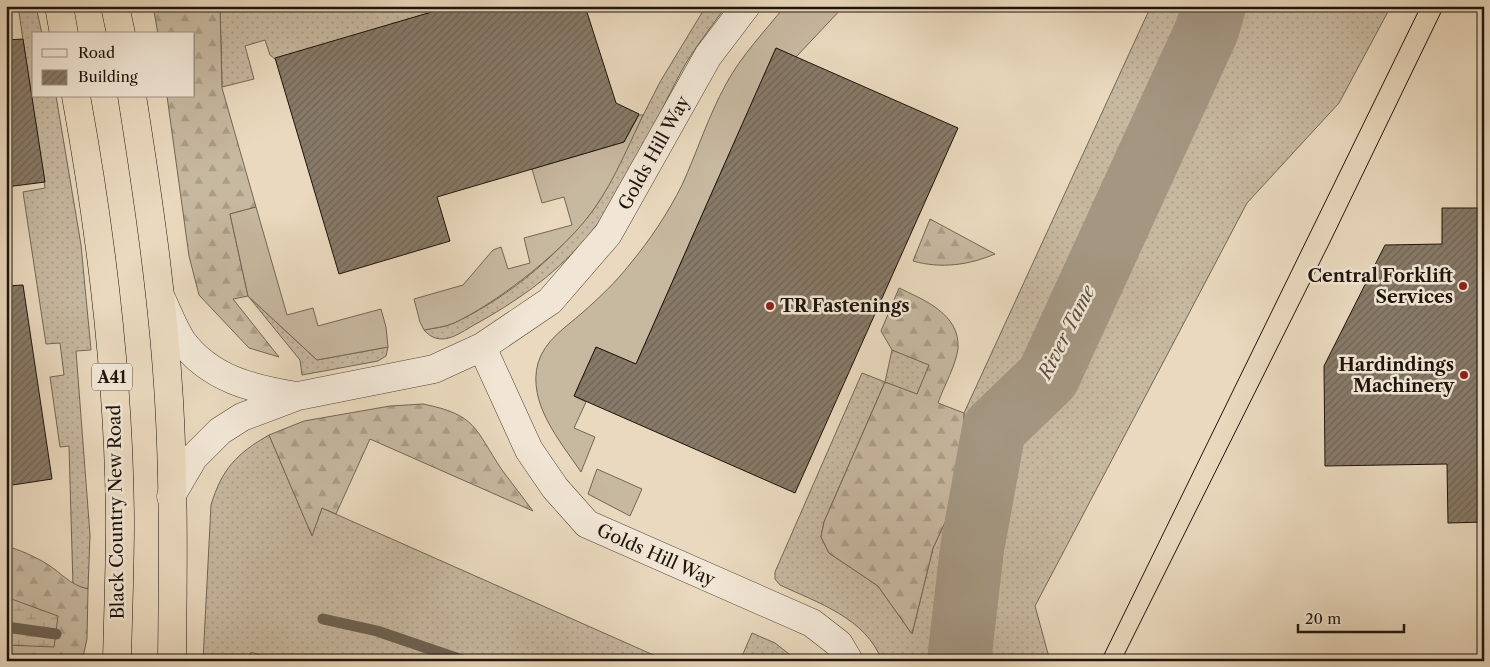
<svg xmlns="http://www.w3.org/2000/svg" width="1490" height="667" viewBox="0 0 1490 667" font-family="'Libre Caslon Text',serif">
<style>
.grass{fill:url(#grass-dots);stroke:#726656}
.forest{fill:url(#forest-firs);stroke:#726656}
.wetland{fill:url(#wetland-marsh);stroke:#726656}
.garden{fill:#c7b8a0;stroke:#726656}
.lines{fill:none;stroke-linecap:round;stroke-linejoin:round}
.stream{stroke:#6e6252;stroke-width:11}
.river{stroke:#a49681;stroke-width:64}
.building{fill:url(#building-hatch);stroke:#1d140b}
.minor-casing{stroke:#504538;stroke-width:29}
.trunk-casing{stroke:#1d140b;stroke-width:29}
.minor{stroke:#f1e6d5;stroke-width:28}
.trunk{stroke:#ead9be;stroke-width:28}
.tram{stroke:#1d140b;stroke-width:1}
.poi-dot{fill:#8f2418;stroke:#f1e6d5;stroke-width:2}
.labels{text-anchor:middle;stroke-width:5;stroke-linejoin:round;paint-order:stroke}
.shield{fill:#f1e6d5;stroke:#5d5348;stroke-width:1}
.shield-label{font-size:16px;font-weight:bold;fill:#1d140b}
.street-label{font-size:18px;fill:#1d140b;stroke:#f1e6d5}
.poi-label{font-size:18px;font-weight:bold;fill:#1d140b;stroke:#f1e6d5;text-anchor:end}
.water-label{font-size:19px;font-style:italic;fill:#5a4e40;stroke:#f1e6d5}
</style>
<defs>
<pattern id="grass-dots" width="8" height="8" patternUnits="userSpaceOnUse" patternTransform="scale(1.25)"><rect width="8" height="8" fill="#c7b8a0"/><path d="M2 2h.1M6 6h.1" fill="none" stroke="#aa9d88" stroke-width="1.8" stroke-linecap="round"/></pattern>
<pattern id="forest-firs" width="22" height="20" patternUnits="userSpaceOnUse" patternTransform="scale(1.25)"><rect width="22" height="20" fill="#c7b8a0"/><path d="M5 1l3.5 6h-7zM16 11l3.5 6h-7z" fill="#aa9d88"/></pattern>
<pattern id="wetland-marsh" width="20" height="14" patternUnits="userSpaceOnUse" patternTransform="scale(1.25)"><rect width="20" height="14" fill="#c7b8a0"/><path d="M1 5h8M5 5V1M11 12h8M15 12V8" fill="none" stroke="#aa9d88"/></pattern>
<pattern id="building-hatch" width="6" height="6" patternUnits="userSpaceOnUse" patternTransform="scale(1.25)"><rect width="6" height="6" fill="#887a68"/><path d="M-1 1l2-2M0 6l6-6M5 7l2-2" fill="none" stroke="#6f6354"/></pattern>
</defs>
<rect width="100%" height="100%" fill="#ead9be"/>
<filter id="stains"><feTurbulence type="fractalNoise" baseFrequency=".004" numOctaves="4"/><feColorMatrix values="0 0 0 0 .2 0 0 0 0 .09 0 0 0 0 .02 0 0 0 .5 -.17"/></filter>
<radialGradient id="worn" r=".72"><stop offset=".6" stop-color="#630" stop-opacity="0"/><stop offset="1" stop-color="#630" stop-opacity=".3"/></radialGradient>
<path class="grass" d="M 18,6 L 36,6 L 42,34 L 34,34 L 34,96 L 56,96 L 81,245 L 91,350 L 76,351 L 90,535 L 88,589 L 73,586 L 69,446 L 60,447 L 50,377 L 64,375 L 60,343 L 46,344 L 23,192 L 45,188 Z
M 220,6 L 452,6 L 275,59 L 270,55 L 265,40 L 245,46 L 254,79 L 222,87 Z
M 706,6 L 726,6 C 712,26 692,51 681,72 C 650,130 627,192 582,243 C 552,277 514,303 474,325 C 457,335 440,348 424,330 C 434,328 446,327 454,323 C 510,297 565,250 600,200 L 660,82 Z
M 1151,6 L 1391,6 L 1339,103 L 1247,203 L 1035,606 L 1050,661 L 882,661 C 866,618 818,603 780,585 L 775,579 L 775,572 L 862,373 L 885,382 L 892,350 L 930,364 L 917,395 L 885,382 L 824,522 L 821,537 L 829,553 L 878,586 L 912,634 L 933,548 L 962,486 L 964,413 Z
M 248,296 L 317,360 L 388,347 L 386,356 L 378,361 L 302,375 L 300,360 Z
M 269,435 L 312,535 L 322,508 L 667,661 L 275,661 L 251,652 L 250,661 L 203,661 L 211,505 C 222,469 236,454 269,435 Z
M 752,633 L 775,643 L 798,661 L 740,661 Z"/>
<path class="forest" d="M 153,6 L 220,6 L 222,88 L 256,207 L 230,214 L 248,296 L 233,299 L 279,357 L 249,348 L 199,295 L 189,256 L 167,96 L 194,96 L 194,34 L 158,34 Z
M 930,219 L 995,254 C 969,265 941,269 913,261 Z
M 899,288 C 924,300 960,314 958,348 C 957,363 943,388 938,403 L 964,413 L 962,486 L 933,548 L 912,634 L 878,586 L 829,553 L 821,537 L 824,522 L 885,382 L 917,394 L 929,365 L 892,350 L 881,331 Z
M 423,404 C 477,415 474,428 502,470 C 512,484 523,497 533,511 L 370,439 L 336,514 L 322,508 L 312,536 L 269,435 L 304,421 L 390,406 Z
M 6,546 C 20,550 34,556 47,564 C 63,574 68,584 88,589 L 87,639 L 82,661 L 6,661 Z"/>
<path class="wetland" d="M 6,597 L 58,616 L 54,647 L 6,645 Z"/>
<path class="garden" d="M 785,6 L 844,6 L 796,57 L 776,48 L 636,364 L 596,347 L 574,396 L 586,402 L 574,428 L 595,437 L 581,472 C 560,441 527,403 538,363 C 545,340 565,328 582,313 C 599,298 616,282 630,264 C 650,240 668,213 682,185 C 697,152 708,117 726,84 C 741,56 765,31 785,6 Z
M 639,115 L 643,115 C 626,151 610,191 584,222 C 555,257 495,304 454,323 C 445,327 434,328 424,330 L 420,322 L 414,299 L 463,285 L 493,250 L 501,247 L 508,269 L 530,263 L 524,238 L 572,225 L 564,197 L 542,203 L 532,169 L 624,142 Z
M 256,207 L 287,315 L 313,308 L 318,326 L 381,309 L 386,327 L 388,347 L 317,360 L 248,296 L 230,214 Z
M 597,469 L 642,489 L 630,516 L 588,494 Z"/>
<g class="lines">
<path class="stream" d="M 323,619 L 377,631 L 465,661
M 6,627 L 56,634"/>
<path class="river" d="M 959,661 L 972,549 L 994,429 L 1048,377 L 1207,30 L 1214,6"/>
</g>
<path class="building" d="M 452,6 L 585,6 L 616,103 L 639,114 L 624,142 L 437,197 L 450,241 L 339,274 L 275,58 Z
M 23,39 L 45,182 L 6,187 L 6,40 Z
M 776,48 L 958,128 L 795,493 L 574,396 L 596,347 L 636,364 Z
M 1442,208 L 1484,208 L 1484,522 L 1448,523 L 1447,464 L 1325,466 L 1324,366 L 1385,245 L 1442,244 Z
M 23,285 L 52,479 L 6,486 L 6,286 Z"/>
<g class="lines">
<defs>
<path id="minor" d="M 162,300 C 168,313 174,329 182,341 C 210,379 253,389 296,396
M 482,347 L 529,450 L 555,488 L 587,524 L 812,623 L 839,644 L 849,661
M 171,496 L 194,457 L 220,431 L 242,417 L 298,396 L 434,369 L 482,347 L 550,301 L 608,234 L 708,56 L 746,6"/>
<path id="trunk" d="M 59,6 L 64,34
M 115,6 L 121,34
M 76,96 C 101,233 119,381 120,521 C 120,567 118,614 117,661
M 132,96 C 148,197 163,298 169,400 C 174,487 173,574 172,661"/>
</defs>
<use href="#minor" class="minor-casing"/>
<use href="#trunk" class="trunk-casing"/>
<use href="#minor" class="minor"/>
<use href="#trunk" class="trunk"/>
<path class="tram" d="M 1101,661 L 1421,6
M 1121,661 L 1330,242 L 1444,6"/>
</g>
<g class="poi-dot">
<circle cx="1463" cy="286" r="5"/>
<circle cx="770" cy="306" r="5"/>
<circle cx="1464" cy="375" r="5"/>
</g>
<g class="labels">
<rect class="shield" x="92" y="363.5" width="40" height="27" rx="4"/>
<g class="shield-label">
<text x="112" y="383">A41</text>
</g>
<g class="street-label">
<text transform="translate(654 153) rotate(-61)" y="6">Golds Hill Way</text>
<text transform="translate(116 512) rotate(-91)" y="6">Black Country New Road</text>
<text transform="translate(656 555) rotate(24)" y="6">Golds Hill Way</text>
</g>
<g class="poi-label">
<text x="1453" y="282">Central Forklift<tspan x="1453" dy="21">Services</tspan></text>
<text x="780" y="312" text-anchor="start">TR Fastenings</text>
<text x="1454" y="371">Hardindings<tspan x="1454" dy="21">Machinery</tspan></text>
</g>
<g class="water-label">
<text transform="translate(1066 332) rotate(-63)" y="7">River Tame</text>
</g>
</g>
<rect width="1490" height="667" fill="none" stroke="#ead9be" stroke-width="25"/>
<rect x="8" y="8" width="1475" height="652" fill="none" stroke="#1d140b" stroke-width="2.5"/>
<rect x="12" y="12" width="1465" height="642" fill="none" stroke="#1d140b"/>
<rect x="32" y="32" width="162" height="65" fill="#f1e6d5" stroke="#9c9284"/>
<rect x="42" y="49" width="25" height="8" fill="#f1e6d5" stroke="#9c9284"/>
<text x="78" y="58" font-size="15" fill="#1d140b">Road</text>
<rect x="42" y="70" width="25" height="15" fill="url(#building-hatch)" stroke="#9c9284"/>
<text x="78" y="82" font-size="15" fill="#1d140b">Building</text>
<path d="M1298 624v8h106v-8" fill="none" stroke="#1d140b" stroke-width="2.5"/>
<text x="1305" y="624" font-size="15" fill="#1d140b" stroke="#f1e6d5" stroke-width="4" paint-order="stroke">20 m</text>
<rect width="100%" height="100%" filter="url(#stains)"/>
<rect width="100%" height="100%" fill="url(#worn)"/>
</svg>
